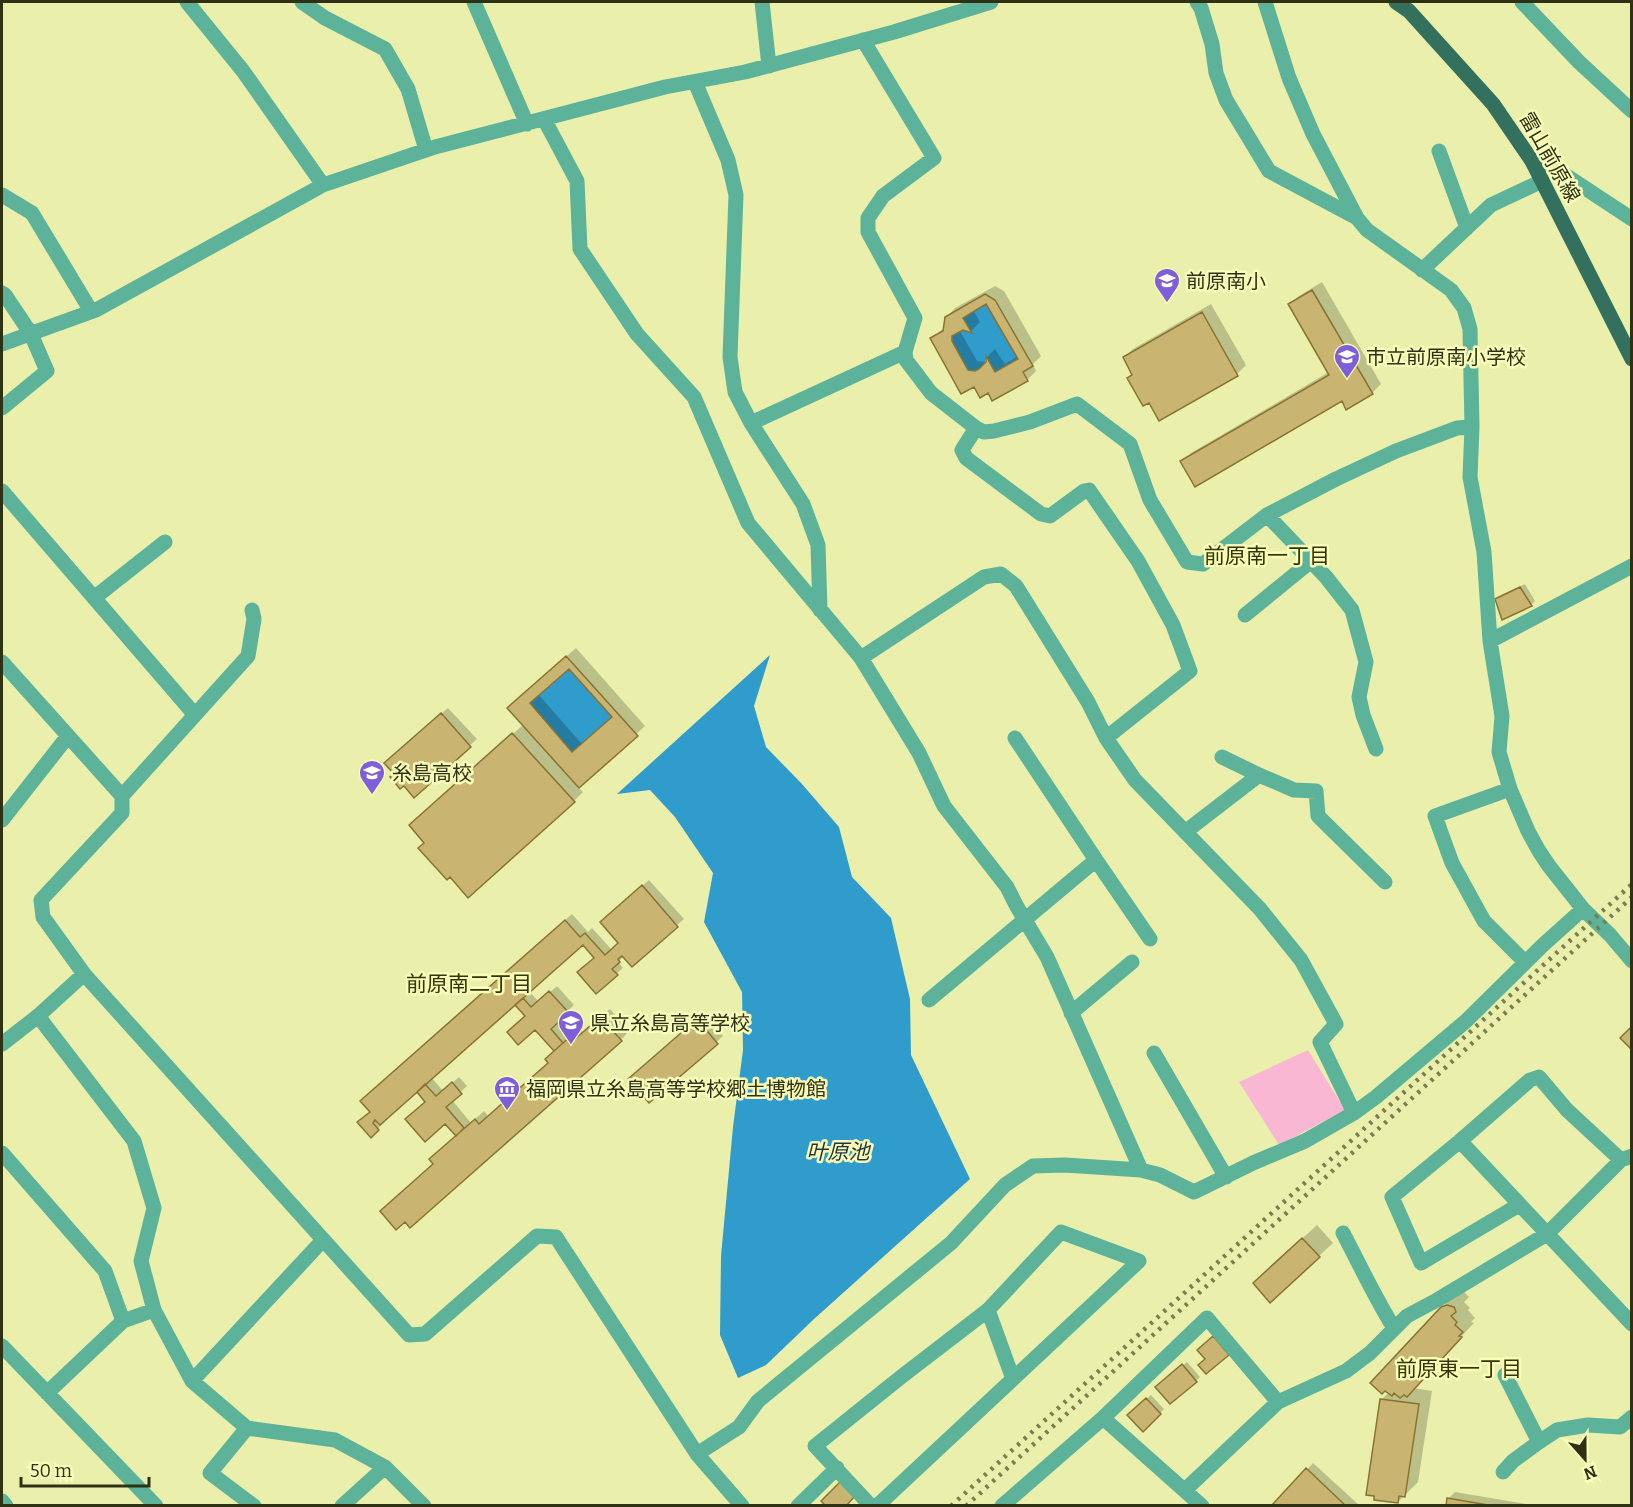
<svg xmlns="http://www.w3.org/2000/svg" width="1633" height="1507" viewBox="0 0 1633 1507" font-family="Bitter,'Noto Sans JP',serif">
<style>
.green{fill:#fab7d4}
.water{fill:#2f9ccb}
.shadow{fill:#0003;fill-rule:evenodd}
.building{fill:#cab472;stroke:#887331;stroke-width:1.5;fill-rule:evenodd}
.lines{fill:none;stroke-linecap:round;stroke-linejoin:round}
.minor{stroke:#5cb399;stroke-width:15}
.major{stroke:#33705e;stroke-width:15}
.rail{stroke:#797d50;stroke-width:4.5;stroke-dasharray:3 6;stroke-linecap:butt}
.labels{text-anchor:middle;stroke-width:5;stroke-linejoin:round;paint-order:stroke}
.street-label{font-size:20px;fill:#2f3115;stroke:#f8fdb7}
.poi-label{font-size:20px;fill:#2f3115;stroke:#f8fdb7;text-anchor:start}
.neighbourhood-label{font-size:21px;fill:#333400;stroke:#f8fdb7}
.water-label{font-size:21px;font-style:italic;fill:#1f3541;stroke:#f8fdb7}
</style>
<rect width="100%" height="100%" fill="#eaf0ab"/>
<path class="green" d="M 1308,1050 L 1345,1110 L 1279,1145 L 1239,1082 Z"/>
<path class="water" d="M 986,304 L 1018,359 L 995,372 L 986,357 C 985,367 978,373 968,370 L 952,341 L 952,336 L 963,330 L 971,332 L 963,318 Z
M 770,655 L 754,706 L 766,747 L 802,784 L 839,827 L 852,877 L 891,918 L 910,999 L 911,1055 L 970,1179 L 814,1319 L 766,1365 L 738,1378 L 720,1335 L 721,1256 L 733,1127 L 743,1050 L 742,992 L 704,922 L 713,873 L 675,817 L 650,790 L 617,794 Z
M 569,669 L 612,717 L 572,752 L 530,703 Z"/>
<path class="shadow" d="M 1322,282 L 1381,384 L 1372,393 L 1342,399 L 1182,462 L 1191,453 L 1329,372 L 1290,305 L 1299,296 Z
M 995,286 L 1004,291 L 1041,356 L 1033,364 L 1036,371 L 1027,380 L 993,399 L 988,391 L 974,385 L 932,338 L 945,327 L 946,318 L 955,308 ZM 987,302 L 1018,356 L 1005,364 L 995,349 L 987,357 L 987,362 L 977,361 L 960,331 L 963,328 L 971,331 L 980,322 L 973,310 Z
M 1211,304 L 1246,365 L 1237,374 L 1160,419 L 1150,401 L 1129,378 L 1133,373 L 1124,358 L 1133,349 Z
M 1525,584 L 1535,601 L 1531,605 L 1497,599 L 1501,595 Z
M 576,648 L 645,726 L 578,787 L 583,792 L 574,801 L 426,842 L 420,817 L 524,724 L 518,699 ZM 569,666 L 613,717 L 582,744 L 538,694 Z
M 448,708 L 477,739 L 414,795 L 396,774 L 393,757 Z
M 649,880 L 684,919 L 677,925 L 632,965 L 624,956 L 618,962 L 623,968 L 596,992 L 595,957 L 583,943 L 529,991 L 539,1002 L 557,986 L 574,1005 L 556,1022 L 570,1037 L 580,1028 L 583,1032 L 610,1009 L 629,1031 L 621,1040 L 435,1164 L 457,1135 L 417,1090 L 383,1120 L 385,1122 L 371,1135 L 371,1111 L 369,1095 L 572,914 L 588,932 L 592,928 L 612,950 L 620,943 L 608,916 ZM 515,1003 L 556,1050 L 549,1062 L 488,1116 L 484,1111 L 471,1123 L 452,1100 L 467,1086 L 459,1077 L 443,1091 L 431,1077 Z
M 704,1014 L 723,1036 L 650,1101 L 637,1072 Z
M 1317,1225 L 1333,1243 L 1270,1301 L 1268,1270 Z
M 1464,1292 L 1469,1297 L 1464,1302 L 1470,1308 L 1468,1310 L 1475,1318 L 1471,1322 L 1474,1323 L 1413,1388 L 1432,1391 L 1418,1482 L 1398,1502 L 1382,1399 L 1389,1392 L 1442,1308 L 1456,1293 Z
M 1187,1362 L 1200,1377 L 1196,1381 L 1161,1383 Z
M 1151,1395 L 1164,1409 L 1143,1430 L 1129,1416 Z
M 1313,1463 L 1360,1506 L 1274,1506 Z
M 1455,1492 L 1538,1506 L 1447,1506 L 1448,1499 Z"/>
<path class="building" d="M 1312,290 L 1373,394 L 1346,410 L 1342,401 L 1195,487 L 1180,461 L 1329,375 L 1288,304 Z
M 985,294 L 995,300 L 1033,366 L 1023,372 L 1028,381 L 992,401 L 988,393 L 980,398 L 974,387 L 961,394 L 930,338 L 943,331 L 945,317 ZM 986,304 L 1018,359 L 995,372 L 986,356 L 986,362 L 979,369 L 975,371 L 968,370 L 952,341 L 952,336 L 963,330 L 972,333 L 963,318 Z
M 1202,312 L 1238,376 L 1159,421 L 1149,403 L 1143,406 L 1127,378 L 1132,375 L 1123,357 Z
M 1520,587 L 1532,606 L 1502,620 L 1495,599 Z
M 566,656 L 638,736 L 579,788 L 507,708 ZM 569,669 L 612,717 L 572,752 L 530,703 Z
M 441,713 L 471,747 L 414,798 L 404,786 L 400,789 L 390,777 L 394,774 L 384,763 Z
M 512,733 L 575,802 L 468,898 L 450,877 L 447,880 L 418,848 L 424,843 L 409,825 Z
M 642,885 L 678,927 L 632,967 L 622,956 L 618,959 L 620,962 L 612,969 L 618,975 L 596,994 L 577,972 L 594,958 L 583,945 L 380,1125 L 375,1120 L 373,1123 L 379,1130 L 371,1138 L 357,1122 L 370,1112 L 360,1101 L 565,920 L 580,937 L 585,933 L 605,955 L 618,943 L 600,922 Z
M 549,991 L 569,1013 L 551,1029 L 563,1043 L 554,1051 L 535,1030 L 518,1045 L 507,1032 L 525,1016 L 515,1005 L 523,998 L 531,1007 Z
M 600,1017 L 622,1041 L 410,1228 L 405,1222 L 396,1230 L 380,1211 L 433,1164 L 429,1159 L 475,1119 L 479,1124 L 548,1063 L 545,1059 L 563,1043 L 571,1036 L 574,1040 Z
M 697,1019 L 718,1044 L 649,1103 L 628,1079 Z
M 1631,1027 L 1632,1028 L 1632,1050 L 1620,1038 Z
M 452,1082 L 462,1094 L 446,1107 L 464,1128 L 456,1136 L 445,1124 L 425,1142 L 405,1119 L 425,1102 L 417,1092 L 425,1084 L 436,1096 Z
M 1302,1238 L 1320,1257 L 1270,1303 L 1253,1283 Z
M 1447,1305 L 1454,1307 L 1455,1309 L 1456,1312 L 1451,1316 L 1457,1322 L 1455,1325 L 1463,1332 L 1459,1336 L 1462,1337 L 1407,1397 L 1404,1395 L 1400,1398 L 1394,1393 L 1392,1396 L 1385,1391 L 1382,1394 L 1370,1383 L 1441,1307 Z
M 1213,1336 L 1229,1355 L 1206,1374 L 1198,1365 L 1205,1359 L 1197,1350 Z
M 1182,1364 L 1197,1382 L 1170,1404 L 1155,1387 Z
M 1146,1398 L 1161,1414 L 1143,1432 L 1127,1415 Z
M 1380,1399 L 1419,1404 L 1405,1497 L 1399,1496 L 1398,1503 L 1374,1500 L 1374,1496 L 1366,1495 Z
M 1306,1468 L 1346,1506 L 1271,1506 Z
M 841,1481 L 855,1496 L 846,1506 L 826,1506 L 821,1501 Z
M 1447,1498 L 1494,1506 L 1446,1506 Z"/>
<g class="lines">
<path class="minor" d="M 187,2 L 243,71 L 323,185
M 302,2 L 325,18 L 385,49 L 408,89 L 426,150
M 474,2 L 527,124
M 762,2 L 769,66
M 1197,2 L 1201,8 L 1212,44 L 1216,73 L 1226,100 L 1269,171 L 1357,218 L 1367,230 L 1451,290 L 1464,308 L 1470,329 L 1472,427 L 1470,477 L 1484,552 L 1490,641 L 1502,716 L 1499,752 L 1510,789 L 1528,831 L 1539,851 L 1549,866 L 1583,909 L 1610,935 L 1632,961
M 1265,2 L 1289,78 L 1313,134 L 1357,218
M 1522,2 L 1579,62 L 1632,111
M 863,40 L 934,158 L 883,196 L 868,218 L 868,232 L 915,318 L 905,352 L 906,360 L 931,393 L 976,428 L 984,432 L 994,431 L 1030,422 L 1077,404 L 1130,444 L 1150,500 L 1187,562 L 1203,564 L 1267,515 L 1336,479 L 1396,451 L 1457,428 L 1472,427
M 695,82 L 728,160 L 736,195 L 730,357 L 735,392 L 751,423 L 803,504 L 818,545 L 820,610
M 544,119 L 577,181 L 580,249 L 637,334 L 694,397 L 748,523 L 861,658 L 919,753 L 944,806 L 1007,887 L 1016,905 L 1047,957 L 1141,1170
M 1439,151 L 1467,228
M 1532,161 L 1550,165 L 1632,219
M 2,195 L 32,213 L 91,311
M 1422,270 L 1491,205 L 1542,181
M 2,293 L 5,295 L 31,334 L 47,371 L 2,408
M 2,344 L 96,310 L 323,185 L 435,147 L 665,87 L 745,72 L 894,32 L 991,2
M 751,423 L 905,352
M 976,428 L 962,450 L 966,458 L 1041,514 L 1050,516 L 1084,491 L 1089,490 L 1138,561 L 1173,625 L 1190,671 L 1106,738
M 2,491 L 195,715
M 1267,515 L 1326,577 L 1352,610 L 1366,662 L 1359,697 L 1363,715 L 1376,749
M 94,598 L 165,542
M 1245,615 L 1310,562
M 1490,641 L 1632,566
M 861,658 L 984,577 L 1001,574 L 1016,586 L 1088,702 L 1106,738 L 1135,780 L 1260,909 L 1301,960 L 1336,1024 L 1320,1042 L 1354,1113
M 2,662 L 122,796 L 122,813 L 41,900 L 43,917 L 84,974 L 409,1335 L 425,1334 L 537,1236 L 556,1237 L 697,1454 L 742,1506
M 1259,775 L 1294,790 L 1316,791 L 1318,816 L 1385,882
M 1510,789 L 1435,816 L 1452,863 L 1484,921 L 1525,962
M 122,796 L 248,656 L 254,619 L 252,610
M 2,820 L 68,736
M 1185,832 L 1259,775 L 1222,757
M 1096,860 L 1150,939
M 929,1000 L 1096,860 L 1015,738
M 1071,1013 L 1132,962
M 38,1016 L 134,1141 L 154,1208 L 141,1261 L 154,1310 L 192,1381 L 247,1428 L 335,1440 L 385,1467 L 424,1506
M 2,1044 L 38,1016 L 84,974
M 1154,1053 L 1226,1177
M 1460,1141 L 1392,1197 L 1421,1263 L 1519,1205
M 2,1153 L 105,1271 L 123,1321
M 1632,1156 L 1621,1160 L 1567,1110 L 1539,1077 L 1530,1080 L 1460,1141 L 1632,1324
M 1343,1233 C 1360,1265 1375,1298 1394,1328
M 988,1310 L 1013,1379
M 2,1346 L 156,1506
M 1505,1375 L 1539,1442 L 1557,1430 L 1588,1425 L 1620,1427 L 1632,1417
M 192,1381 L 323,1240
M 47,1393 L 123,1321 L 154,1310
M 247,1428 L 210,1473 L 254,1506
M 697,1454 L 739,1427 L 758,1401 L 951,1243 L 1005,1185 L 1033,1166 L 1065,1165 L 1141,1170 L 1160,1175 L 1194,1192 L 1253,1163 L 1305,1141 L 1354,1113 L 1376,1097 L 1466,1021 L 1543,945 L 1583,909
M 1503,1472 L 1513,1461 L 1539,1442
M 1185,1490 L 1278,1402
M 2,1501 L 6,1506
M 342,1506 L 385,1467
M 798,1506 L 837,1468
M 871,1506 L 815,1446 L 901,1377 L 988,1310 L 1061,1232 L 1139,1261 L 877,1506
M 1002,1506 L 1103,1418
M 1202,1506 L 1103,1418 L 1207,1318 L 1278,1402 L 1346,1371 L 1370,1353 L 1407,1316 L 1437,1300 L 1547,1234 L 1621,1160"/>
<path class="major" d="M 1396,2 L 1409,11 L 1493,104 L 1532,161 L 1632,359"/>
<path class="rail" d="M 951,1506 L 1632,884
M 966,1506 L 1632,897"/>
</g>
<defs>
<symbol id="school-pin" viewBox="-11 -11 22 30"><path d="M0 17L-7.5 6A9.5 9.5 0 1 1 7.5 6Z" fill="#7e5ed9" stroke="#f8fdb7"/><path d="M0-5L7-2L0 1L-7-2ZM-4 1L0 2.5L4 1V4Q0 6-4 4Z" fill="#fff"/></symbol>
<symbol id="museum-pin" viewBox="-11 -11 22 30"><path d="M0 17L-7.5 6A9.5 9.5 0 1 1 7.5 6Z" fill="#7e5ed9" stroke="#f8fdb7"/><path d="M0-6L6-3V-2H-6V-3ZM-5-1h2V3h-2ZM-1-1h2V3h-2ZM3-1h2V3H3ZM-6 4H6V6H-6Z" fill="#fff"/></symbol>
</defs>
<g fill-rule="evenodd">
<use href="#school-pin" x="1152" y="266" width="30" height="40"/>
<use href="#school-pin" x="1332" y="342" width="30" height="40"/>
<use href="#school-pin" x="357" y="758" width="30" height="40"/>
<use href="#school-pin" x="556" y="1008" width="30" height="40"/>
<use href="#museum-pin" x="492" y="1074" width="30" height="40"/>
</g>
<g class="labels">
<g class="street-label">
<text transform="translate(1550 157) rotate(60)" y="7">雷山前原線</text>
</g>
<g class="poi-label">
<text x="1186" y="288">前原南小</text>
<text x="1366" y="364">市立前原南小学校</text>
<text x="392" y="780">糸島高校</text>
<text x="590" y="1030">県立糸島高等学校</text>
<text x="526" y="1096">福岡県立糸島高等学校郷土博物館</text>
</g>
<g class="neighbourhood-label">
<text x="1267" y="563">前原南一丁目</text>
<text x="469" y="991">前原南二丁目</text>
<text x="1459" y="1376">前原東一丁目</text>
</g>
<g class="water-label">
<text x="838" y="1159">叶原池</text>
</g>
</g>
<rect width="1633" height="1507" fill="none" stroke="#2f3115" stroke-width="6"/>
<g transform="translate(1585 1459) rotate(159)" stroke="#f8fdb7" stroke-width="4.5" paint-order="stroke">
<path d="M0-4.5L10 22L0 15L-10 22Z" fill="#2f3115"/>
<text y="-9" font-size="16" font-weight="bold" text-anchor="middle" fill="#2f3115">N</text>
</g>
<path d="M21 1477v9h128v-9" fill="none" stroke="#2f3115" stroke-width="3"/>
<text x="30" y="1477" font-size="18" fill="#2f3115" stroke="#f8fdb7" stroke-width="4.5" paint-order="stroke">50 m</text>
</svg>
